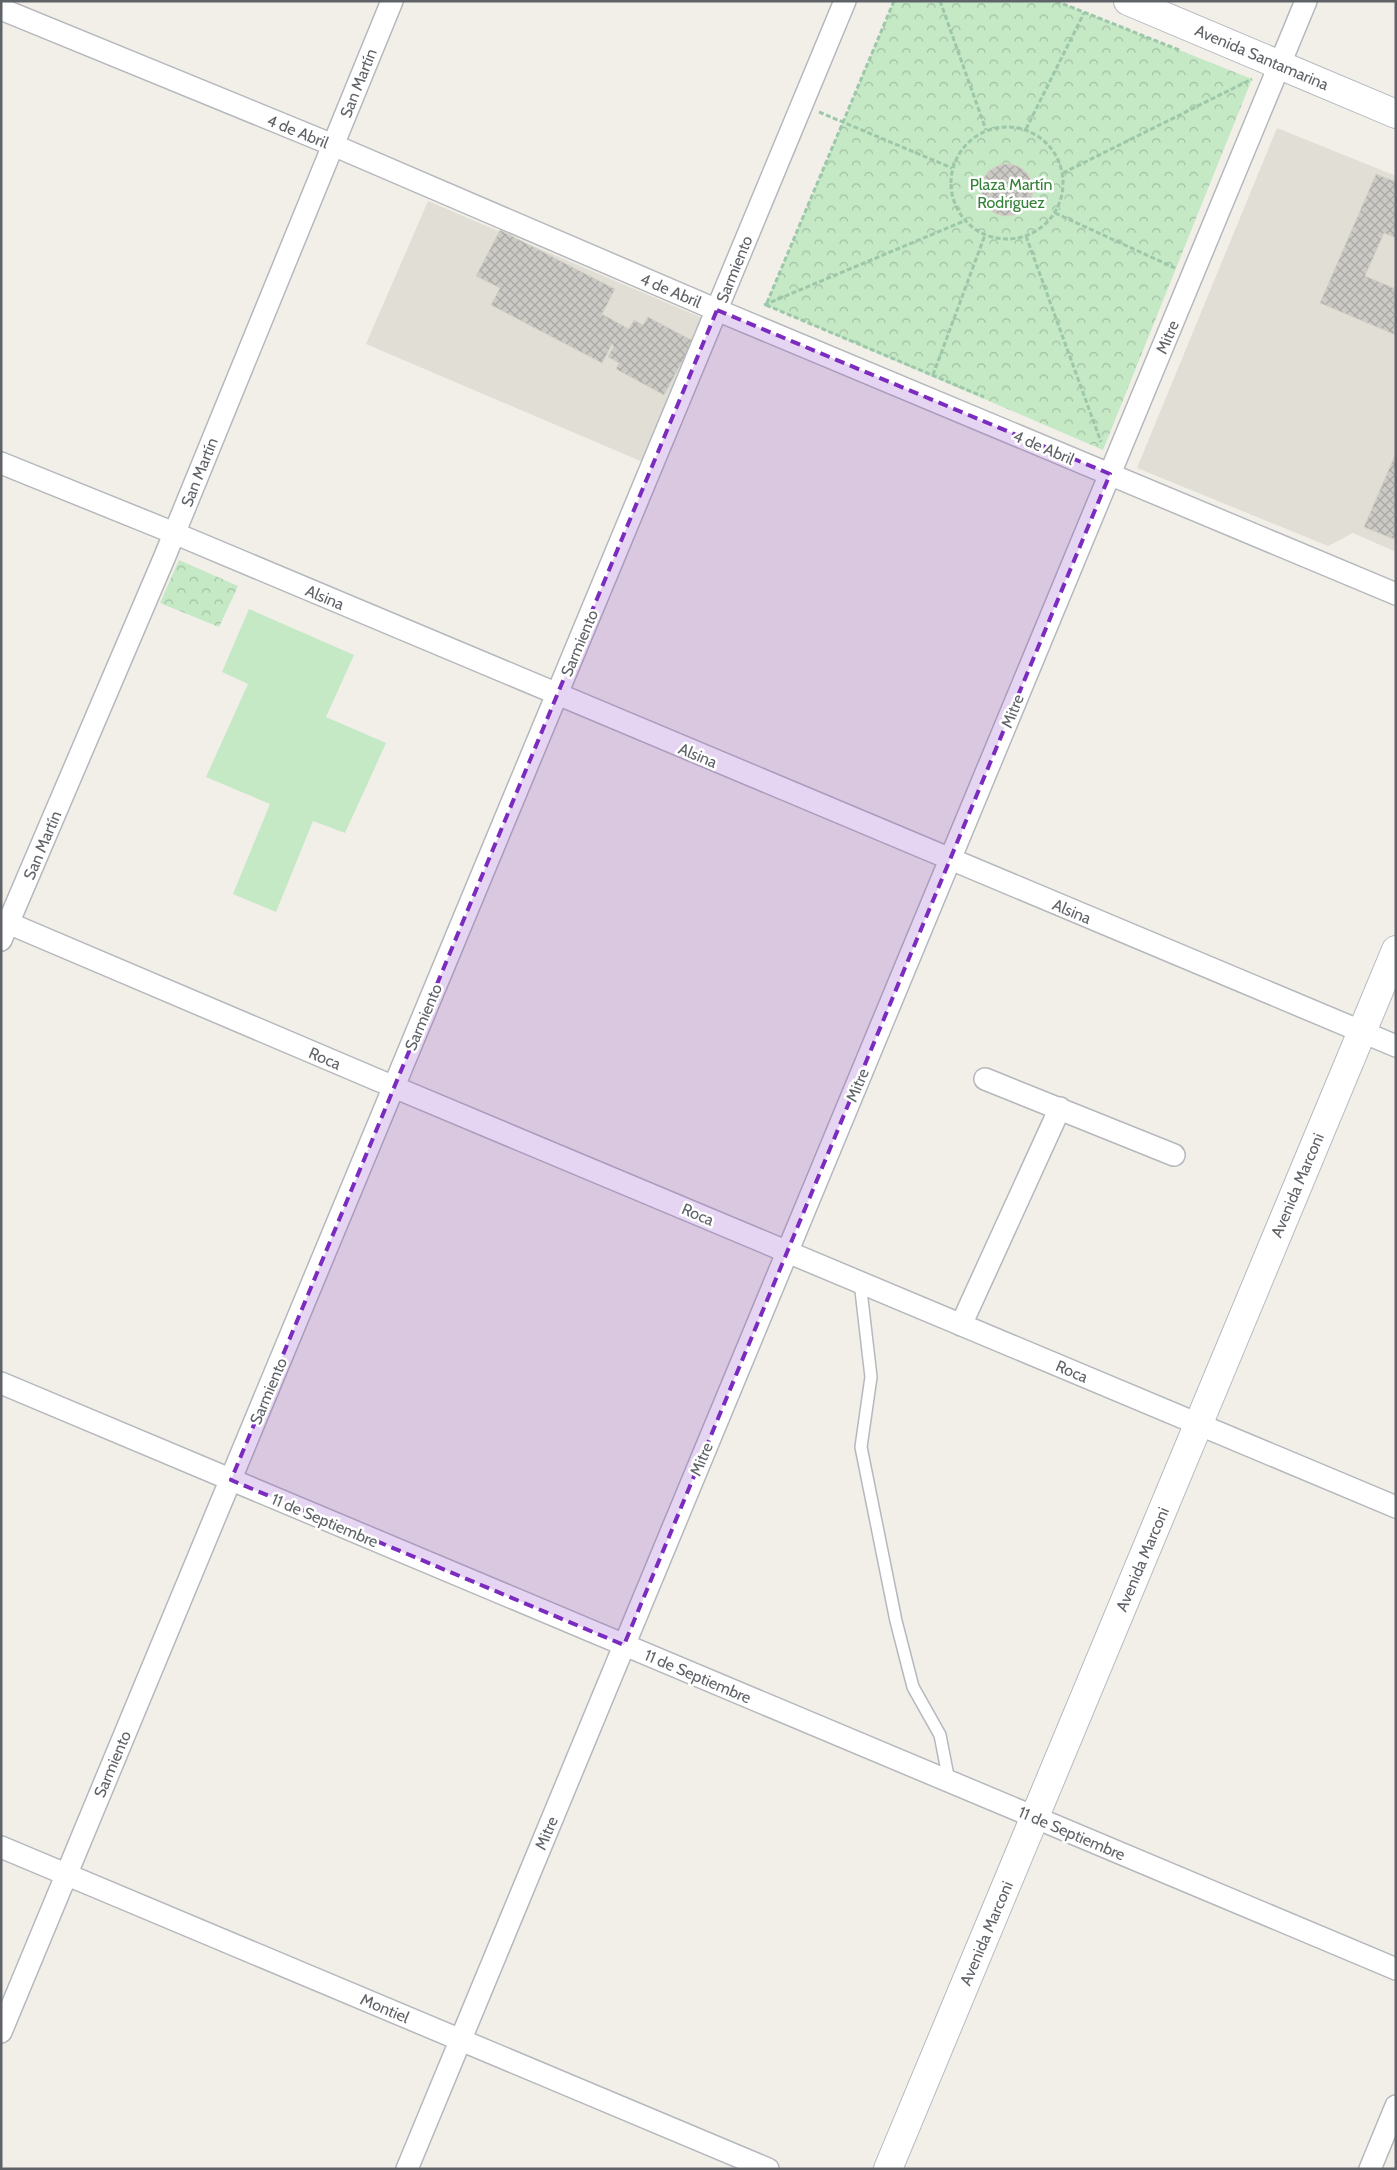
<svg xmlns="http://www.w3.org/2000/svg" width="1397" height="2170" viewBox="0 0 1397 2170" font-family="Cabin,sans-serif">
<style>
.education{fill:#e1ded6}
.park{fill:url(#park-crowns)}
.garden{fill:#c5e8c5}
.building{fill:url(#building-cross-hatch);stroke:#d6d1c6}
.lines{fill:none;stroke-linecap:round;stroke-linejoin:round}
.lane-casing{stroke:#b5b8bc;stroke-width:14}
.street-casing{stroke:#b5b8bc;stroke-width:24}
.secondary-casing{stroke:#b6babf;stroke-width:30}
.path{stroke:#9cc7a9;stroke-width:3;stroke-dasharray:5 2.5;stroke-linecap:butt}
.lane{stroke:#fff;stroke-width:11}
.street{stroke:#fff;stroke-width:21}
.secondary{stroke:#fff;stroke-width:28}
.marked{fill:#7b2cbf;fill-opacity:0.2;stroke:#7b2cbf;stroke-width:4;stroke-dasharray:10 6;stroke-linejoin:round}
.labels{text-anchor:middle;stroke-width:5;stroke-linejoin:round;paint-order:stroke}
.street-label{font-size:16px;fill:#5f6368;stroke:#fff}
.park-label{font-size:16px;fill:#348238;stroke:#fff}
</style>
<defs>
<pattern id="park-crowns" width="20" height="18" patternUnits="userSpaceOnUse" patternTransform="scale(1.25)"><rect width="20" height="18" fill="#c5e8c5"/><path d="M2 6a3 3 0 1 1 6 0M12 15a3 3 0 1 1 6 0" fill="none" stroke="#a3c0a4"/></pattern>
<pattern id="building-cross-hatch" width="8" height="8" patternUnits="userSpaceOnUse" patternTransform="scale(1.25)"><rect width="8" height="8" fill="#cccac5"/><path d="M0 0l8 8M0 8l8-8" fill="none" stroke="#a9a8a4"/></pattern>
</defs>
<rect width="100%" height="100%" fill="#f1efe8"/>
<path class="education" d="M 1277,128 L 1396,176 L 1396,552 L 1353,533 L 1328,546 L 1137,468 Z
M 428,201 L 707,320 L 645,463 L 366,344 Z"/>
<path class="park" d="M 894,1 L 1056,1 L 1252,79 L 1103,450 L 766,305 Z
M 179,560 L 238,586 L 219,627 L 160,603 Z"/>
<path class="garden" d="M 249,609 L 354,655 L 326,717 L 386,743 L 345,833 L 313,821 L 276,912 L 233,894 L 270,804 L 206,777 L 248,684 L 222,672 Z"/>
<path class="building" d="M981 190a26 26 0 1 1 52 0a26 26 0 1 1-52 0Z
M 1376,174 L 1396,182 L 1396,238 L 1384,233 L 1365,276 L 1396,289 L 1396,335 L 1320,303 Z
M 500,230 L 615,289 L 602,314 L 629,329 L 634,320 L 643,325 L 648,317 L 693,341 L 664,395 L 616,369 L 619,363 L 608,357 L 614,346 L 612,344 L 602,363 L 491,305 L 500,288 L 476,276 Z
M 1396,453 L 1396,540 L 1364,527 Z"/>
<g class="lines">
<defs>
<path id="lane" d="M 860,1282 L 871,1377 L 861,1447 L 896,1621 L 913,1687 L 940,1735 L 949,1781"/>
<path id="street" d="M 1,9 L 333,145 L 717,310 L 1396,594
M 1,463 L 174,533 L 1396,1046
M 1,920 L 394,1087 L 1396,1507
M 1,940 L 165,556 L 392,1
M 985,1079 L 1174,1155
M 961,1325 L 1060,1108
M 1,1383 L 1396,1969
M 1,1847 L 768,2169
M 1,2032 L 845,1
M 407,2169 L 1306,1
M 1370,2169 L 1396,2106"/>
<path id="secondary" d="M 1128,1 L 1396,114
M 888,2169 L 1396,950"/>
</defs>
<use href="#lane" class="lane-casing"/>
<use href="#street" class="street-casing"/>
<use href="#secondary" class="secondary-casing"/>
<path class="path" d="M 894,1 L 766,305 L 984,397
M 940,1 L 986,130
M 1056,1 L 1179,50
M 819,112 L 952,168
M951 183a56 56 0 1 1 112 0a56 56 0 1 1-112 0Z
M 1026,129 L 1084,13
M 1063,173 L 1252,79
M 1055,213 L 1175,268
M 1026,236 L 1101,442
M 764,305 L 964,221
M 933,375 L 985,235"/>
<use href="#lane" class="lane"/>
<use href="#street" class="street"/>
<use href="#secondary" class="secondary"/>
</g>
<path class="marked" d="M 717,310 L 1110,474 L 624,1645 L 231,1480 Z"/>
<g class="labels">
<g class="street-label">
<text transform="translate(1262 57) rotate(23)" y="6">Avenida Santamarina</text>
<text transform="translate(358 83) rotate(-68)" y="6">San Martín</text>
<text transform="translate(298 131) rotate(22)" y="6">4 de Abril</text>
<text transform="translate(734 269) rotate(-68)" y="6">Sarmiento</text>
<text transform="translate(671 290) rotate(23)" y="6">4 de Abril</text>
<text transform="translate(1167 337) rotate(-67)" y="6">Mitre</text>
<text transform="translate(1044 447) rotate(23)" y="6">4 de Abril</text>
<text transform="translate(199 472) rotate(-68)" y="6">San Martín</text>
<text transform="translate(325 597) rotate(23)" y="6">Alsina</text>
<text transform="translate(579 643) rotate(-67)" y="6">Sarmiento</text>
<text transform="translate(1012 711) rotate(-68)" y="6">Mitre</text>
<text transform="translate(698 755) rotate(23)" y="6">Alsina</text>
<text transform="translate(42 845) rotate(-67)" y="6">San Martín</text>
<text transform="translate(1072 911) rotate(23)" y="6">Alsina</text>
<text transform="translate(423 1017) rotate(-67)" y="6">Sarmiento</text>
<text transform="translate(325 1058) rotate(23)" y="6">Roca</text>
<text transform="translate(857 1085) rotate(-67)" y="6">Mitre</text>
<text transform="translate(1297 1185) rotate(-67)" y="6">Avenida Marconi</text>
<text transform="translate(698 1214) rotate(23)" y="6">Roca</text>
<text transform="translate(1072 1371) rotate(23)" y="6">Roca</text>
<text transform="translate(268 1391) rotate(-67)" y="6">Sarmiento</text>
<text transform="translate(701 1459) rotate(-67)" y="6">Mitre</text>
<text transform="translate(325 1520) rotate(23)" y="6">11 de Septiembre</text>
<text transform="translate(1142 1559) rotate(-67)" y="6">Avenida Marconi</text>
<text transform="translate(698 1676) rotate(23)" y="6">11 de Septiembre</text>
<text transform="translate(112 1764) rotate(-67)" y="6">Sarmiento</text>
<text transform="translate(546 1833) rotate(-67)" y="6">Mitre</text>
<text transform="translate(1072 1833) rotate(23)" y="6">11 de Septiembre</text>
<text transform="translate(986 1933) rotate(-67)" y="6">Avenida Marconi</text>
<text transform="translate(385 2008) rotate(23)" y="6">Montiel</text>
</g>
<g class="park-label">
<text x="1011" y="190">Plaza Martín<tspan x="1011" dy="18">Rodríguez</tspan></text>
</g>
</g>
<rect width="1397" height="2170" fill="none" stroke="#5f6368" stroke-width="5"/>
</svg>
